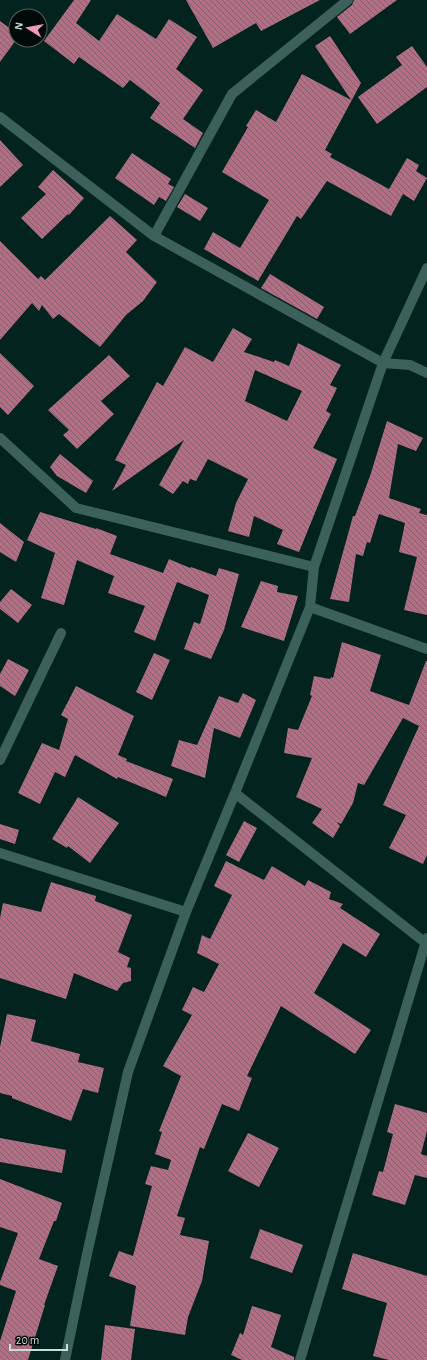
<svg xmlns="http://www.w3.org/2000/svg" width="427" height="1360" viewBox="0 0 427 1360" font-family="'Alegreya Sans',sans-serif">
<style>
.building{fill:url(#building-back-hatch);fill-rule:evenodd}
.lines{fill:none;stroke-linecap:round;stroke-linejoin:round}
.street{stroke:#3c605a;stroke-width:10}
</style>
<defs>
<pattern id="building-back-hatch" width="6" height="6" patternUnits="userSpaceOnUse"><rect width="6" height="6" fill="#b36d85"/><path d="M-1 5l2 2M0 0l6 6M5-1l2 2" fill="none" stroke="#895e6d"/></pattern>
</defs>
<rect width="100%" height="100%" fill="#03231f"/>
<path class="building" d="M 74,0 L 91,0 L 76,23 L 99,41 L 117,14 L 156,39 L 169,19 L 197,37 L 176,69 L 203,90 L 183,119 L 203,133 L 195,148 L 150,118 L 160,103 L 130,80 L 123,88 L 79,57 L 74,64 L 44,41 Z
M 186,0 L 320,0 L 261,31 L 256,23 L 213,48 Z
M 354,0 L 397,0 L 350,34 L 337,17 L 352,5 Z
M 0,21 L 16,33 L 16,40 L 0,62 Z
M 330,36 L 361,83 L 325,150 L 332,154 L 330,157 L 389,189 L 407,158 L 419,165 L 416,171 L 427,178 L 414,201 L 403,194 L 391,216 L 327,181 L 301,219 L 297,216 L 258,281 L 204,249 L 213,232 L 240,248 L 269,200 L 222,172 L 248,127 L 246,126 L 256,110 L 276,122 L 302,74 L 351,100 L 315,46 Z
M 412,46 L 427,67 L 427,87 L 377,124 L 358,97 L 402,65 L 396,57 Z
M 0,140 L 23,165 L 0,187 Z
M 132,153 L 171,179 L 168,184 L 174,187 L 166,201 L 159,197 L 154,205 L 115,178 Z
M 53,170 L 84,198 L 69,215 L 68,214 L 42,239 L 21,218 L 46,194 L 38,187 Z
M 185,194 L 208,208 L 200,221 L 177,207 Z
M 110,216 L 137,240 L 126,252 L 157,282 L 143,301 L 126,315 L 100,347 L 59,314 L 53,319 L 42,305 L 39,311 L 32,303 L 0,340 L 0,241 L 38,279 L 41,276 L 45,280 Z
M 270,274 L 324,307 L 317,319 L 261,288 Z
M 233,328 L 252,339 L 244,352 L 274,362 L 275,360 L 289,366 L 298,343 L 341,365 L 330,385 L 337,388 L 326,411 L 331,414 L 313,448 L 337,459 L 299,552 L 277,544 L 283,530 L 254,516 L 249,537 L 228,531 L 236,503 L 248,479 L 208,459 L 196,481 L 190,479 L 188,484 L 183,481 L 173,494 L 159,485 L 184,440 L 112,491 L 126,465 L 115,460 L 157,382 L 163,386 L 185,347 L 213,362 ZM 255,370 L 302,391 L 287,421 L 245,401 Z
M 0,353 L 34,386 L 8,415 L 0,407 Z
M 109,355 L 130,376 L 101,401 L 114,414 L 77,449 L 63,435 L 69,430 L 48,410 Z
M 387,421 L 423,438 L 416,451 L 398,444 L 389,498 L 421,509 L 419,513 L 427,515 L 427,615 L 404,610 L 417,557 L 399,552 L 405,523 L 379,514 L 370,543 L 367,542 L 363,556 L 356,554 L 349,602 L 330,599 L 353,516 L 355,516 L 370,476 Z
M 60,454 L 93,481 L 86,493 L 57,476 L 50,467 Z
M 40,512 L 96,529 L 96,528 L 117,536 L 110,554 L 163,573 L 169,559 L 190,568 L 191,567 L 216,576 L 219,568 L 239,574 L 224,630 L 211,659 L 184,649 L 194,622 L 200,624 L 209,595 L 177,582 L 155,641 L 134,632 L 145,606 L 108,593 L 114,576 L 77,560 L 64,605 L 41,598 L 55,553 L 27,540 Z
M 0,523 L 24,542 L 16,562 L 0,552 Z
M 261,581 L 278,586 L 277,592 L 298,596 L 284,641 L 241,627 Z
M 11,589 L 32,605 L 18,623 L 0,609 L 0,602 Z
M 342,642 L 381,655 L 370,691 L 409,705 L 426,661 L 427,661 L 427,855 L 423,864 L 389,848 L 406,815 L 383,805 L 419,726 L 403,718 L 364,785 L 358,783 L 353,803 L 341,824 L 337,822 L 340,826 L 333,838 L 312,823 L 322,809 L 296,797 L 312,758 L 284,753 L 288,728 L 298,730 L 312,696 L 310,695 L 314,676 L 330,679 L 331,677 L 333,678 Z
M 154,653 L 170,660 L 152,700 L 136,692 Z
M 8,659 L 29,670 L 15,696 L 0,686 L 0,674 Z
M 76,686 L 134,716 L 118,755 L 127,759 L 126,761 L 173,779 L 166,797 L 118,777 L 117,779 L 75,755 L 65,777 L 55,772 L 40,804 L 18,793 L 42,743 L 59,750 L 68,719 L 61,715 Z
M 243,693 L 256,700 L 240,738 L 214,728 L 205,778 L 171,766 L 179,740 L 197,745 L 219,696 L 238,703 Z
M 78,797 L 119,823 L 90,863 L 68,846 L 67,848 L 52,839 Z
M 244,821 L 257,828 L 239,862 L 226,855 Z
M 0,824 L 19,830 L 15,844 L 0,839 Z
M 226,861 L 264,880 L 272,866 L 305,886 L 308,880 L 331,892 L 329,899 L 343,904 L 340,908 L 380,934 L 366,957 L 343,943 L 314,993 L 371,1030 L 355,1054 L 281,1006 L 247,1076 L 252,1078 L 239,1111 L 222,1104 L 204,1149 L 200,1147 L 177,1216 L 185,1218 L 180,1235 L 209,1241 L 202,1281 L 188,1317 L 185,1335 L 130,1326 L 136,1286 L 109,1276 L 119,1251 L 133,1256 L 152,1186 L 145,1184 L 151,1166 L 168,1170 L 171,1160 L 155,1154 L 162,1132 L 159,1131 L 181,1076 L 163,1066 L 192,1015 L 182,1010 L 193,987 L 204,992 L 219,964 L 197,953 L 202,935 L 210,939 L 232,895 L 214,886 Z
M 51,882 L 96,896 L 95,901 L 132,915 L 118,952 L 130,958 L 127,967 L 131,968 L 131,981 L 123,983 L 117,991 L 74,973 L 66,999 L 0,978 L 0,918 L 3,903 L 41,912 Z
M 7,1014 L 36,1020 L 31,1041 L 80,1054 L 78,1062 L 104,1068 L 98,1093 L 83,1089 L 71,1121 L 12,1098 L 12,1096 L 0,1093 L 0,1047 Z
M 395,1104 L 427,1113 L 427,1131 L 421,1154 L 427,1156 L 427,1178 L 415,1175 L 405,1205 L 372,1195 L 379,1171 L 383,1172 L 393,1134 L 387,1132 Z
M 248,1133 L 279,1148 L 259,1187 L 228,1171 Z
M 0,1138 L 66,1150 L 62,1173 L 0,1162 Z
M 0,1179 L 62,1203 L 56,1221 L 54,1221 L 39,1259 L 58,1266 L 44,1305 L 45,1305 L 28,1360 L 0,1360 L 0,1341 L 16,1291 L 0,1285 L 0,1282 L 18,1233 L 0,1227 Z
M 260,1229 L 303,1245 L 292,1273 L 250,1258 Z
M 353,1253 L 427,1276 L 427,1360 L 389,1360 L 373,1356 L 387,1303 L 342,1289 Z
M 252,1306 L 281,1315 L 271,1347 L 294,1357 L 294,1360 L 242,1360 L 231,1355 L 240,1333 L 243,1335 Z
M 105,1325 L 135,1329 L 131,1360 L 101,1360 Z"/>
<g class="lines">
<path class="street" d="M 0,117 L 154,236 L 383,363 L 410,365 L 427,373
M 154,236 L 232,94 L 348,0
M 0,438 L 76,508 L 314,567
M 310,607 L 427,649
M 0,760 L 61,633
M 235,793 L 427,944
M 0,853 L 186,912
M 65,1360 L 87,1254 L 128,1072 L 186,912 L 235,793 L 310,607 L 314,567 L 383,363 L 427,268
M 300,1360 L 427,938"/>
</g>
<g transform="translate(28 28) rotate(281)"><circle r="19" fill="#000a09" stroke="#505e5c"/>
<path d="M0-3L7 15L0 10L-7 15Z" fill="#f09ab6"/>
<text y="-6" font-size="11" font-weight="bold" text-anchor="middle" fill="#c7ddd9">N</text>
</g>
<path d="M10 1344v6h57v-6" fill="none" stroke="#c7ddd9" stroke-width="2"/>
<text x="16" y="1344" font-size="12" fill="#c7ddd9" stroke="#000a09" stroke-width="3" paint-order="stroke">20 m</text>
</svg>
